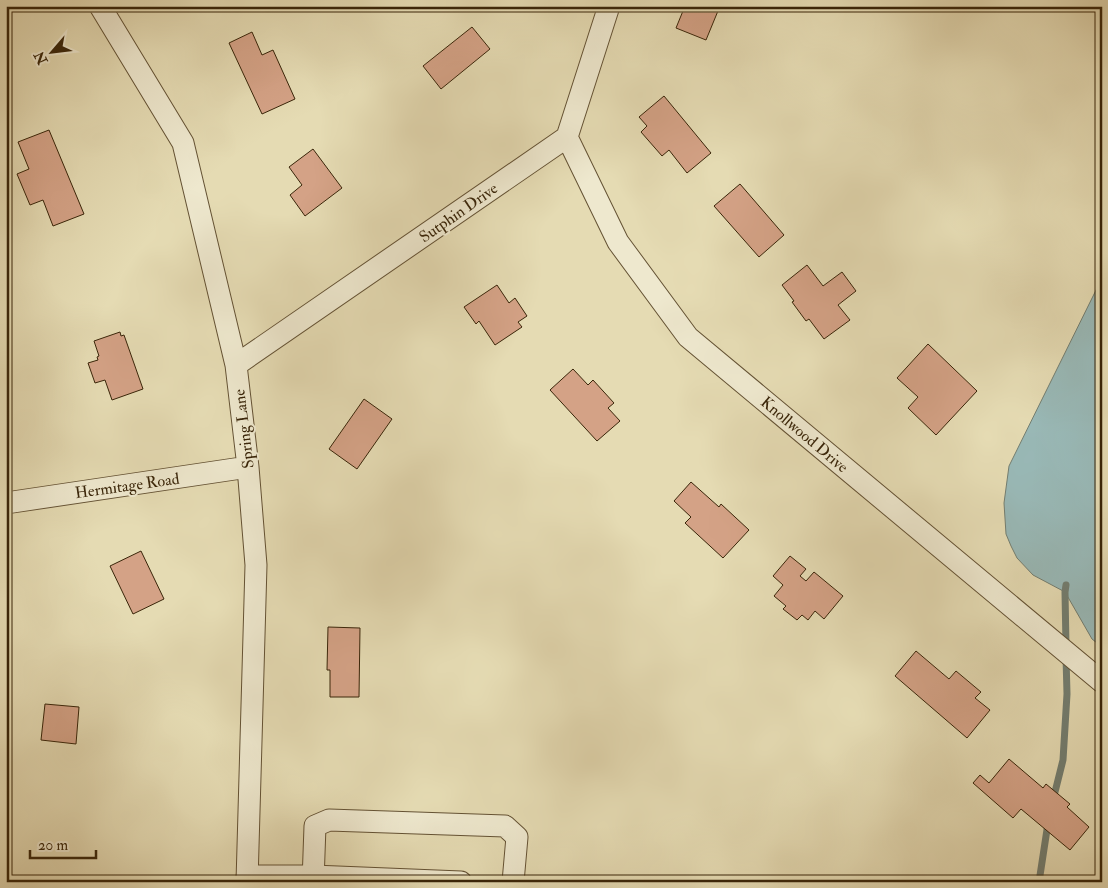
<svg xmlns="http://www.w3.org/2000/svg" width="1108" height="888" viewBox="0 0 1108 888" font-family="'IM FELL Double Pica',serif">
<style>
.water{fill:#99b9b7;stroke:#737e71}
.lines{fill:none;stroke-linecap:round;stroke-linejoin:round}
.stream{stroke:#737e71;stroke-width:7}
.building{fill:#d4a286;stroke:#392509}
.minor-casing{stroke:#645234;stroke-width:23}
.minor{stroke:#eee8ce;stroke-width:21}
.labels{text-anchor:middle;stroke-width:4;stroke-linejoin:round;paint-order:stroke}
.street-label{font-size:16px;fill:#392509;stroke:#eee8ce}
</style>
<rect width="100%" height="100%" fill="#e5dbb3"/>
<filter id="stains"><feTurbulence type="fractalNoise" baseFrequency=".004" numOctaves="4"/><feColorMatrix values="0 0 0 0 .2 0 0 0 0 .09 0 0 0 0 .02 0 0 0 .5 -.17"/></filter>
<radialGradient id="worn" r=".72"><stop offset=".6" stop-color="#630" stop-opacity="0"/><stop offset="1" stop-color="#630" stop-opacity=".3"/></radialGradient>
<path class="water" d="M 1102,278 L 1102,647 L 1092,639 L 1065,592 L 1033,575 L 1017,558 L 1011,546 L 1006,534 L 1004,503 L 1009,466 Z"/>
<g class="lines">
<path class="stream" d="M 1066,646 L 1065,592 L 1066,585
M 1053,800 L 1063,760 L 1067,694 L 1066,657
M 1039,882 L 1048,823"/>
</g>
<path class="building" d="M 685,6 L 720,6 L 706,40 L 676,28 Z
M 472,27 L 490,49 L 441,89 L 423,66 Z
M 252,32 L 262,55 L 273,50 L 295,99 L 262,114 L 229,43 Z
M 664,96 L 711,153 L 687,173 L 669,150 L 662,156 L 641,132 L 647,126 L 639,117 Z
M 49,130 L 84,214 L 53,226 L 43,200 L 30,205 L 17,174 L 29,169 L 18,142 Z
M 313,149 L 342,188 L 305,216 L 290,195 L 302,185 L 289,167 Z
M 740,184 L 784,235 L 759,257 L 714,206 Z
M 807,265 L 823,286 L 842,272 L 856,291 L 838,305 L 850,320 L 824,339 L 809,319 L 806,321 L 792,302 L 794,301 L 782,285 Z
M 497,285 L 509,303 L 515,298 L 527,316 L 518,322 L 522,327 L 495,345 L 479,321 L 476,324 L 464,307 Z
M 120,332 L 121,336 L 124,335 L 143,389 L 112,400 L 105,380 L 95,383 L 88,363 L 98,360 L 97,357 L 99,356 L 94,341 Z
M 928,344 L 977,391 L 936,435 L 908,408 L 918,397 L 897,378 Z
M 573,369 L 588,385 L 593,380 L 614,403 L 608,408 L 620,421 L 597,441 L 550,390 Z
M 364,399 L 392,419 L 357,469 L 329,449 Z
M 691,482 L 719,507 L 721,504 L 749,530 L 723,558 L 685,523 L 691,517 L 674,501 Z
M 141,551 L 164,599 L 133,614 L 110,566 Z
M 790,556 L 806,569 L 800,576 L 806,581 L 814,572 L 843,596 L 824,619 L 815,611 L 808,620 L 802,615 L 797,620 L 783,609 L 786,606 L 774,596 L 783,585 L 773,576 Z
M 328,627 L 360,628 L 359,697 L 330,697 L 330,670 L 327,670 Z
M 916,651 L 949,679 L 956,671 L 981,692 L 975,698 L 990,710 L 967,738 L 895,676 Z
M 45,704 L 79,707 L 76,744 L 41,740 Z
M 1009,759 L 1043,788 L 1046,784 L 1070,804 L 1067,807 L 1089,827 L 1070,850 L 1021,809 L 1013,818 L 973,783 L 980,775 L 989,783 Z"/>
<g class="lines">
<defs>
<path id="minor" d="M 100,6 L 183,143 L 236,365 L 248,467 L 256,565 L 247,882
M 567,137 L 618,242 L 688,337 L 1102,682
M 236,365 L 567,137 L 609,6
M 6,503 L 248,467
M 247,876 L 313,876 L 461,882
M 313,882 L 315,826 L 329,820 L 505,826 L 517,837 L 513,882"/>
</defs>
<use href="#minor" class="minor-casing"/>
<use href="#minor" class="minor"/>
</g>
<g class="labels">
<g class="street-label">
<text transform="translate(458 212) rotate(-35)" y="6">Sutphin Drive</text>
<text transform="translate(243 429) rotate(-97)" y="6">Spring Lane</text>
<text transform="translate(805 434) rotate(40)" y="6">Knollwood Drive</text>
<text transform="translate(127 485) rotate(-8)" y="6">Hermitage Road</text>
</g>
</g>
<rect width="1108" height="888" fill="none" stroke="#e5dbb3" stroke-width="25"/>
<rect x="8" y="8" width="1093" height="873" fill="none" stroke="#392509" stroke-width="2.5"/>
<rect x="12" y="12" width="1083" height="863" fill="none" stroke="#392509"/>
<g transform="translate(52 52) rotate(242)" stroke="#eee8ce" stroke-width="4" paint-order="stroke">
<path d="M0-4L9 19L0 12L-9 19Z" fill="#392509"/>
<text y="-8" font-size="14" font-weight="bold" text-anchor="middle" fill="#392509">N</text>
</g>
<path d="M30 850v8h66v-8" fill="none" stroke="#392509" stroke-width="2.5"/>
<text x="38" y="850" font-size="15" fill="#392509" stroke="#eee8ce" stroke-width="4" paint-order="stroke">20 m</text>
<rect width="100%" height="100%" filter="url(#stains)"/>
<rect width="100%" height="100%" fill="url(#worn)"/>
</svg>
